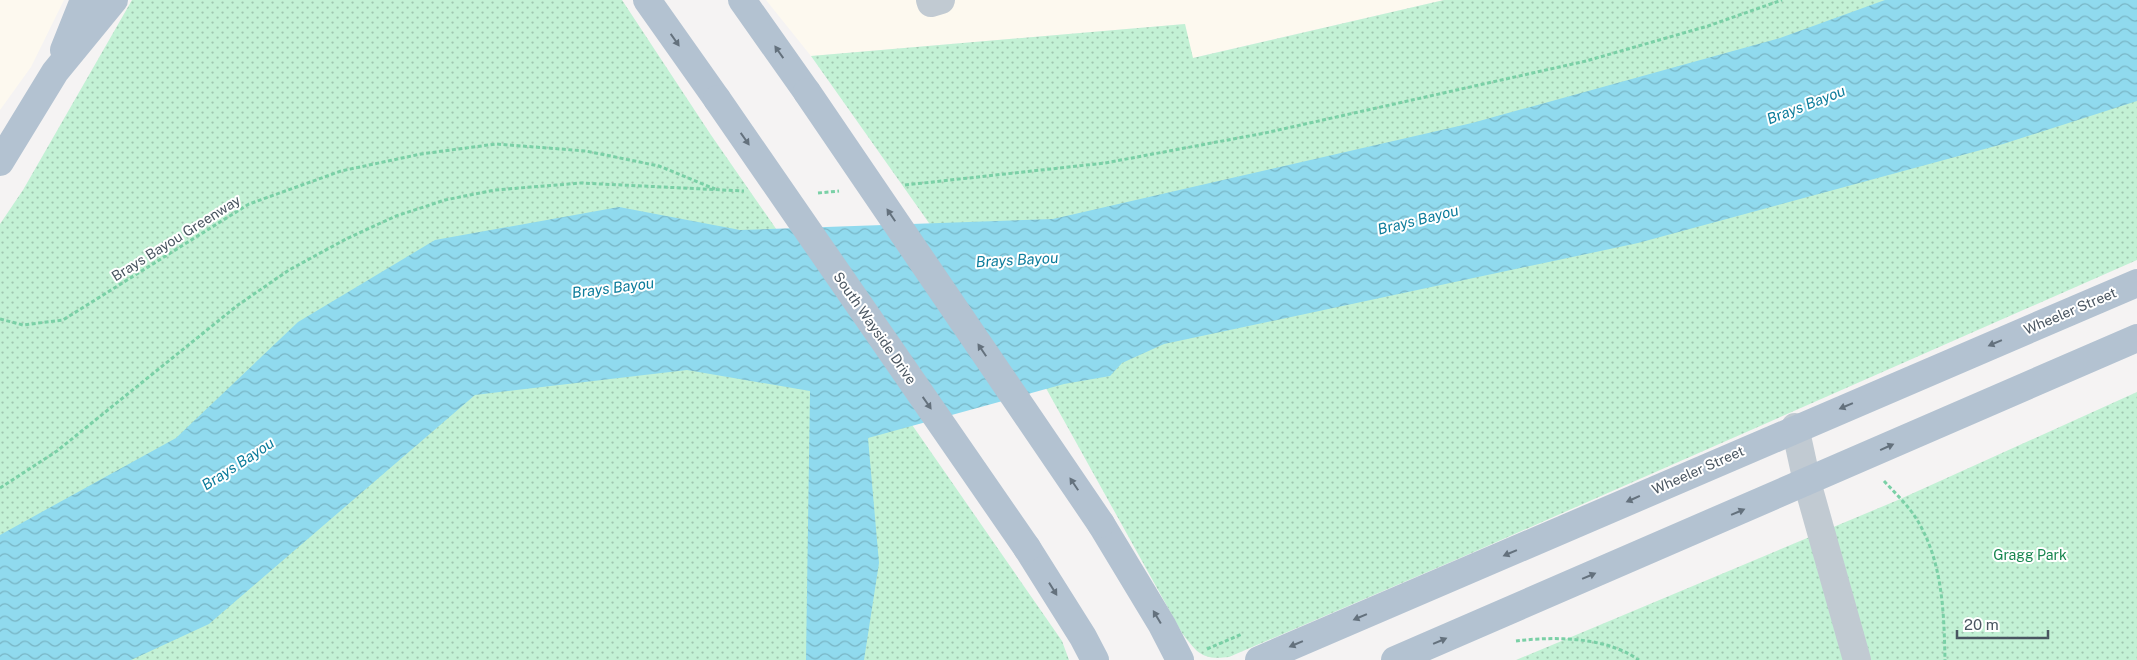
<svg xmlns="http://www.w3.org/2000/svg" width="2137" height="660" viewBox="0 0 2137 660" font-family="'Public Sans',sans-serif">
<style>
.commercial{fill:#fdf9ef}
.grass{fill:url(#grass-dots)}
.water{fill:url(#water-waves)}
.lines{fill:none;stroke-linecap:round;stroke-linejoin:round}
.path{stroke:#7ad0a6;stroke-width:3;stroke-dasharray:4 2.5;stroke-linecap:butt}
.minor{stroke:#c1cad2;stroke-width:28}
.major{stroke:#b3c2d1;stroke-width:28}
.major-bridge{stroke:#b3c2d1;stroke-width:28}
.oneway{fill:#64717d}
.labels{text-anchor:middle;stroke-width:4;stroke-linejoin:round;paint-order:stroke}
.street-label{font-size:14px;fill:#4a5661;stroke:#fff}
.park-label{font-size:14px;fill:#17864f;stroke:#fff}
.water-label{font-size:15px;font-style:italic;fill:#0c7c9b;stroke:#fff}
</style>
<defs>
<pattern id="grass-dots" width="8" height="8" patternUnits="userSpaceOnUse" patternTransform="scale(1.25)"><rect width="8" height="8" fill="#c3f1d5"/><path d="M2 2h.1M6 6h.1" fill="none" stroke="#a0c6b0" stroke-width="1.8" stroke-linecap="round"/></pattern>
<pattern id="water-waves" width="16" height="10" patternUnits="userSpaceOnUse" patternTransform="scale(1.25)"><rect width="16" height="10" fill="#90daee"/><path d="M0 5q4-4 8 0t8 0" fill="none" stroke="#78b4c4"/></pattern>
</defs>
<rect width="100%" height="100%" fill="#f5f3f3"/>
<path class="commercial" d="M 0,0 L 64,0 L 31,67 L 0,110 Z
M 766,0 L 1444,0 L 1192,58 L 1185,24 L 811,56 Z"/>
<path class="grass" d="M 132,0 L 622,0 L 711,135 L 1062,641 L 1069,660 L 0,660 L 0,224 L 23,190 Z
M 1444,0 L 2137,0 L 2137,260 L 1467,555 L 1229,657 C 1202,660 1198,654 1182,633 L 1047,390 L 811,56 L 1185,24 L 1193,58 Z
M 2137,392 L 2137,660 L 1516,660 L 1898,500 Z"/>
<path class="water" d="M 1885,0 L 2137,0 L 2137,101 L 2003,144 L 1638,243 L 1164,344 L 1122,363 L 1110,376 L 1064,384 L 868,438 L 879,563 L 864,660 L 806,660 L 810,391 L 687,370 L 475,395 L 209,624 L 131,660 L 0,660 L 0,535 L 176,438 L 298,322 L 435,240 L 619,207 L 740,230 L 1053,219 L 1472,123 L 1780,38 Z"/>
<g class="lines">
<path class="path" d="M 905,185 L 1105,163 L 1265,133 L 1586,61 L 1708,26 L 1782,0
M 818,193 L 839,191
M 0,319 L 23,325 L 63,320 L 249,204 L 341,171 L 421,154 L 496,144 L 586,151 L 659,166 L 715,189
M 1884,481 C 1897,495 1911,508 1920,525 C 1943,566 1944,615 1945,660
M 0,488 L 57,451 L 238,305 L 289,270 L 346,239 L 396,216 L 445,200 L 495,190 L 581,183 L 744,191
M 1516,641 C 1548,637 1588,637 1618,649 C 1626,652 1633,656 1639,660
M 1207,649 L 1242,634"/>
<path class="minor" d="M 930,0 L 931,3 L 941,0
M 1795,427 L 1807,482 L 1857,660"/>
<path class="major" d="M 647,0 L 717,99
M 742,0 L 807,92
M 64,50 L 84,0
M 0,162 L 55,72 L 114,0
M 1101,524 L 1162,625 L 1180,660
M 1027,548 L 1083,637 L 1095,660
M 1259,660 C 1552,534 1844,407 2137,283
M 1395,660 L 2137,338"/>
<path class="major-bridge" d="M 807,92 L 1101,524
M 717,99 L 1027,548"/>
</g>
<defs><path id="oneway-solid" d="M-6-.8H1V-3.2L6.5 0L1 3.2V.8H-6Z" transform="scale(1.25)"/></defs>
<g class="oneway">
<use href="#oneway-solid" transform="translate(675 40) rotate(55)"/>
<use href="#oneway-solid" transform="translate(779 52) rotate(-125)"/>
<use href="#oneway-solid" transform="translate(745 139) rotate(55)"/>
<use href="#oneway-solid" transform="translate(891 215) rotate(-124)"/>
<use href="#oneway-solid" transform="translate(1995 343) rotate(157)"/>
<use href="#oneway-solid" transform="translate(982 350) rotate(-124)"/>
<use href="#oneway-solid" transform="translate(927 403) rotate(55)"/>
<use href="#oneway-solid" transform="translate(1846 406) rotate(157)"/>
<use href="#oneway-solid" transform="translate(1887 447) rotate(-24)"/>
<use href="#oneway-solid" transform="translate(1074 484) rotate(-124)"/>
<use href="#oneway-solid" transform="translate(1633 499) rotate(156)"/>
<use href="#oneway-solid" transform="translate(1738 512) rotate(-23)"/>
<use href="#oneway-solid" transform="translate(1510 553) rotate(157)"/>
<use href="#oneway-solid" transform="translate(1589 576) rotate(-23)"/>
<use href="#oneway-solid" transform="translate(1053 589) rotate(58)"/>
<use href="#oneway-solid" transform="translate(1157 617) rotate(-121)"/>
<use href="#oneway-solid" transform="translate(1360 617) rotate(157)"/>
<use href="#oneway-solid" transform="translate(1440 641) rotate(-23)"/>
<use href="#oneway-solid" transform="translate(1296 644) rotate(157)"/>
</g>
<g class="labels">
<g class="street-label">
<text transform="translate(176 238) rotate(-32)" y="5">Brays Bayou Greenway</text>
<text transform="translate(2070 311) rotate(-23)" y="5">Wheeler Street</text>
<text transform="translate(875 328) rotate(55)" y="5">South Wayside Drive</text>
<text transform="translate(1698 470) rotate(-24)" y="5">Wheeler Street</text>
</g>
<g class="park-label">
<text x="2030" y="560">Gragg Park</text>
</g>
<g class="water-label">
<text transform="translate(1806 105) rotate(-21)" y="5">Brays Bayou</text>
<text transform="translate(1418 220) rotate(-14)" y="5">Brays Bayou</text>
<text transform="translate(1017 260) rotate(-3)" y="5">Brays Bayou</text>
<text transform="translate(613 288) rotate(-7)" y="5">Brays Bayou</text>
<text transform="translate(238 464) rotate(-33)" y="5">Brays Bayou</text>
</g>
</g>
<path d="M1957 630v8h91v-8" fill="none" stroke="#4a5661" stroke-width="2.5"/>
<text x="1964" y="630" font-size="15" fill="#4a5661" stroke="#ffffff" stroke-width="4" paint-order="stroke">20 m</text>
</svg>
